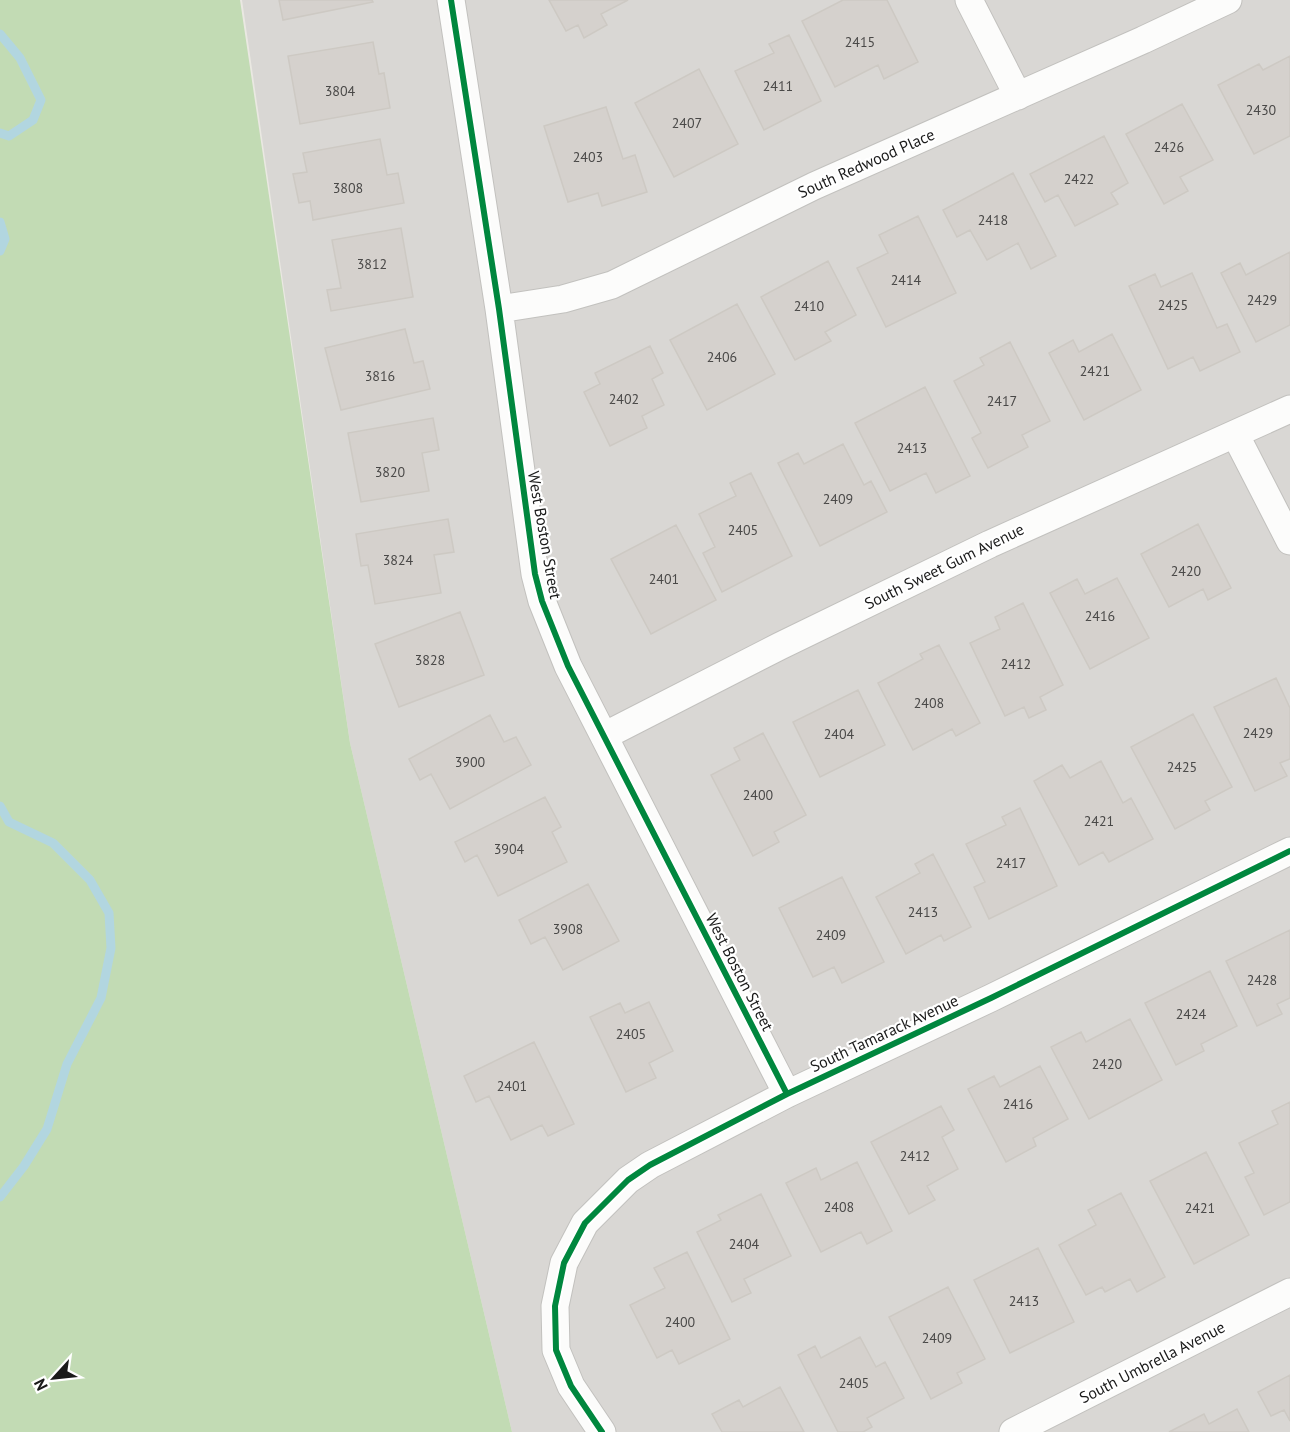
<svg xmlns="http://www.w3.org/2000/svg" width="1290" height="1432" viewBox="0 0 1290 1432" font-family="'PT Sans',sans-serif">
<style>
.residential{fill:#d9d7d4}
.forest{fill:#c2dbb4}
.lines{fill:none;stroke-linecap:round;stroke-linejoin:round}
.stream{stroke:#b2d6e0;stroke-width:9}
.building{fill:#d5d1cd;stroke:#cdc9c3;stroke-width:1.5}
.street-casing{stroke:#c2c1be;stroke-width:29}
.street{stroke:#fcfcfb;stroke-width:27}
.cycleway-casing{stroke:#fff;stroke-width:10}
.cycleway{stroke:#00873e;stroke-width:6}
.labels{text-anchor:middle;stroke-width:4.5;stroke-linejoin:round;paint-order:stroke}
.number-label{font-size:14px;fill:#494847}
.street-label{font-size:16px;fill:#1a1a1a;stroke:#fff}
</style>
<rect width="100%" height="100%" fill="#eae8e2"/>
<path class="residential" d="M 242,0 L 1290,0 L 1290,1432 L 512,1432 L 350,743 Z"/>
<path class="forest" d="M 0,0 L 240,0 L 350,743 L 512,1432 L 0,1432 Z"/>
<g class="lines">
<path class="stream" d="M 0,34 L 20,58 L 41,100 L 33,120 L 9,136 L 0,133
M 0,222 L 5,239 L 0,251
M 0,806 L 9,822 L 53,843 L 90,880 L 109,913 L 111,948 L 101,998 L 67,1064 L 47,1129 L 24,1166 L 0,1197"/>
</g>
<path class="building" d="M 279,0 L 372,0 L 373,2 L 283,20 Z
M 549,0 L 628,0 L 601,14 L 607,25 L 584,38 L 578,25 L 566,31 Z
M 843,0 L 887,0 L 918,62 L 884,79 L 878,65 L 835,87 L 802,21 Z
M 789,35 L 821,101 L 764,130 L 735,71 L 774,53 L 769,44 Z
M 373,42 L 379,74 L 384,73 L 390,108 L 300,124 L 288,56 Z
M 1290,56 L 1290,136 L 1254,154 L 1218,85 L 1259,64 L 1263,70 Z
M 699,69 L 738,144 L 674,177 L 635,103 Z
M 1182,104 L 1213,160 L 1180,177 L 1188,191 L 1164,204 L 1126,134 Z
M 606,107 L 623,159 L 635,155 L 647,192 L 602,206 L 598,193 L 568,202 L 544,126 Z
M 1104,136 L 1128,183 L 1111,193 L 1118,204 L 1075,226 L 1058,195 L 1045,202 L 1030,174 Z
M 380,139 L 387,175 L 398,173 L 404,203 L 313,220 L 310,201 L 299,203 L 293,174 L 307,172 L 303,153 Z
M 1013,173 L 1056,256 L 1031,269 L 1018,243 L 987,260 L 970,230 L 957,237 L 943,210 Z
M 918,216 L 956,293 L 886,327 L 857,268 L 888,253 L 879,235 Z
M 401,228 L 413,297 L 331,311 L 327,290 L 341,288 L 332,240 Z
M 1290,252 L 1290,325 L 1256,342 L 1221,273 L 1240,263 L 1246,275 Z
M 828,261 L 856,315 L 825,332 L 831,341 L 795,360 L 761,297 Z
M 1192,273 L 1217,328 L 1227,324 L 1240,352 L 1200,371 L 1193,357 L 1168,369 L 1129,286 L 1155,274 L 1161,287 Z
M 737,304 L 775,374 L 707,410 L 670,340 Z
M 405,329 L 414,363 L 423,361 L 430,389 L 341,410 L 325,348 Z
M 1112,334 L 1141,390 L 1084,420 L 1049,353 L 1073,340 L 1079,352 Z
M 1010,342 L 1050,421 L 1022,435 L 1028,447 L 988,468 L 972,438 L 981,433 L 954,381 L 984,365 L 980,358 Z
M 650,346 L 663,373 L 652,379 L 664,405 L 642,416 L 647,428 L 610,446 L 584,392 L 600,384 L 595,373 Z
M 925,387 L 970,476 L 936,493 L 926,473 L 890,491 L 855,423 Z
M 433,418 L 439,450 L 422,453 L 429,491 L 361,502 L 348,433 Z
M 843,444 L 864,485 L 871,481 L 887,512 L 820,546 L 778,463 L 798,453 L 804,464 Z
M 751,473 L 792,556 L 722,592 L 703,553 L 715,547 L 699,514 L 736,496 L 730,483 Z
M 448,519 L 454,552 L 434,555 L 441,593 L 375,604 L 368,565 L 361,566 L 356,534 Z
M 1198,524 L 1231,588 L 1208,600 L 1203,589 L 1169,607 L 1141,554 Z
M 676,525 L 716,600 L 651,634 L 611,559 Z
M 1117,578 L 1149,638 L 1090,669 L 1050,593 L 1077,579 L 1085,594 Z
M 1023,603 L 1063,685 L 1040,697 L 1046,710 L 1029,718 L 1024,707 L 1005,716 L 970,643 L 1000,629 L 995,617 Z
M 460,612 L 484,675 L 399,707 L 375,644 Z
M 939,645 L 980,723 L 956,736 L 952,729 L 913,750 L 878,683 L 923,659 L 920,654 Z
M 1276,678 L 1290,708 L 1290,759 L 1280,763 L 1287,776 L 1255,791 L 1214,707 Z
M 858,690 L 885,745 L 820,777 L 793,722 Z
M 1193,714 L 1232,787 L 1205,801 L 1210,810 L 1175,829 L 1131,747 Z
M 490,715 L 504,742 L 516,737 L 531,765 L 450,809 L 431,774 L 420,780 L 409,759 Z
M 763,733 L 806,815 L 774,832 L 779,842 L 753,856 L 711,775 L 740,760 L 734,748 Z
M 1101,761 L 1123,803 L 1131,798 L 1153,839 L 1109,862 L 1103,852 L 1079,865 L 1034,781 L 1062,765 L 1070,778 Z
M 545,797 L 561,827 L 552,832 L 567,862 L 498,896 L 477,855 L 465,862 L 455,842 Z
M 1020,808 L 1057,886 L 989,919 L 974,887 L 985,882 L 966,844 L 1006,825 L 1002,817 Z
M 933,854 L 971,927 L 944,941 L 941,935 L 906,954 L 876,897 L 920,873 L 915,864 Z
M 842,877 L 884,962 L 842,983 L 834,967 L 813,977 L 779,908 Z
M 588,884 L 619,941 L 563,970 L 545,937 L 531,944 L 519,920 Z
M 1290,930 L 1290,998 L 1277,1004 L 1282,1014 L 1257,1026 L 1226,961 Z
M 1210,971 L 1237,1026 L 1201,1044 L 1204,1051 L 1176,1065 L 1145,1003 Z
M 649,1002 L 673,1051 L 649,1063 L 656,1078 L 626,1092 L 590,1017 L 620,1003 L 625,1013 Z
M 1130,1019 L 1162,1080 L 1089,1119 L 1051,1047 L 1081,1032 L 1086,1042 Z
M 534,1042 L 574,1124 L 548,1136 L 542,1125 L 511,1140 L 489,1096 L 476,1102 L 464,1076 Z
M 1040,1066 L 1068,1119 L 1033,1138 L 1036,1146 L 1006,1162 L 968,1089 L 994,1076 L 1000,1087 Z
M 1290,1102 L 1290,1202 L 1264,1215 L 1245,1177 L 1254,1173 L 1239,1143 L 1278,1124 L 1272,1111 Z
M 941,1106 L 954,1130 L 942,1137 L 958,1169 L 927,1186 L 935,1200 L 909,1214 L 871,1142 Z
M 1206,1152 L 1249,1235 L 1194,1264 L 1150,1181 Z
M 857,1162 L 892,1231 L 867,1244 L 861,1232 L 821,1252 L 786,1183 L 816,1168 L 821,1180 Z
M 1121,1193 L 1165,1277 L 1137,1292 L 1130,1279 L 1105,1292 L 1102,1287 L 1086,1295 L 1059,1245 L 1096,1225 L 1088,1210 Z
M 761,1194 L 791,1256 L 744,1279 L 751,1293 L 732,1302 L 697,1232 L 721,1220 L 718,1215 Z
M 1038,1248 L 1074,1322 L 1010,1353 L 974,1280 Z
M 687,1252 L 730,1339 L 679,1364 L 672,1350 L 657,1358 L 630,1305 L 665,1288 L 654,1268 Z
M 948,1287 L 985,1359 L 957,1373 L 962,1383 L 931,1399 L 889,1317 Z
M 860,1337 L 876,1367 L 885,1362 L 904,1398 L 867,1418 L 872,1427 L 863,1432 L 838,1432 L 798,1355 L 815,1346 L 821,1358 Z
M 1290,1375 L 1290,1421 L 1284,1410 L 1271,1416 L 1258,1392 Z
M 780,1387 L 804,1432 L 722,1432 L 712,1414 L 739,1400 L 743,1407 Z
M 1237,1409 L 1249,1432 L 1169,1432 L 1204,1414 L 1209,1424 Z"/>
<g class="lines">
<defs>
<path id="street" d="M 451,0 L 499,309 L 535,574 L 542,601 L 568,666 L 787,1094
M 969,0 L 1018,96
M 499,309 L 563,299 L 612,285 L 814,186 L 1143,40 L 1228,0
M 1235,434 L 1290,541
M 604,736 L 780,646 L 990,544 L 1290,409
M 602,1432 L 571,1386 L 556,1350 L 555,1306 L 564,1263 L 585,1223 L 628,1180 L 650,1165 L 787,1094 L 991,998 L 1290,851
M 1013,1432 L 1290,1292"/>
</defs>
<use href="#street" class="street-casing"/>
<use href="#street" class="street"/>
<defs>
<path id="cycleway" d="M 451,0 L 499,309 L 535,574 L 542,601 L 568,666 L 787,1094
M 602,1432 L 571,1386 L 556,1350 L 555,1306 L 564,1263 L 585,1223 L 628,1180 L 650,1165 L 787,1094 L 991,998 L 1290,851"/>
</defs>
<use href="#cycleway" class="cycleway-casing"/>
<use href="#cycleway" class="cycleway"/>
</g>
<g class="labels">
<g class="number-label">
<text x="860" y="47">2415</text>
<text x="778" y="91">2411</text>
<text x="340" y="96">3804</text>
<text x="1261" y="115">2430</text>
<text x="687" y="128">2407</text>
<text x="1169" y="152">2426</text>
<text x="588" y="162">2403</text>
<text x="1079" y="184">2422</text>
<text x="348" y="193">3808</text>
<text x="993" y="225">2418</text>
<text x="372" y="269">3812</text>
<text x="906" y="285">2414</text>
<text x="1262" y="305">2429</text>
<text x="1173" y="310">2425</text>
<text x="809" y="311">2410</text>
<text x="722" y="362">2406</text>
<text x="1095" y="376">2421</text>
<text x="380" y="381">3816</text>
<text x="624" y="404">2402</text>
<text x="1002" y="406">2417</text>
<text x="912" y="453">2413</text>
<text x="390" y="477">3820</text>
<text x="838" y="504">2409</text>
<text x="743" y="535">2405</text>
<text x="398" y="565">3824</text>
<text x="1186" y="576">2420</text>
<text x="664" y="584">2401</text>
<text x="1100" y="621">2416</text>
<text x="430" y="665">3828</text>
<text x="1016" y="669">2412</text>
<text x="929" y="708">2408</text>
<text x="1258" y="738">2429</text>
<text x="839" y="739">2404</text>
<text x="470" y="767">3900</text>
<text x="1182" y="772">2425</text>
<text x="758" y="800">2400</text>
<text x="1099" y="826">2421</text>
<text x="509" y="854">3904</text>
<text x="1011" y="868">2417</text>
<text x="923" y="917">2413</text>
<text x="568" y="934">3908</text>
<text x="831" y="940">2409</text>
<text x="1262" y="985">2428</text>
<text x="1191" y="1019">2424</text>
<text x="631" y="1039">2405</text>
<text x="1107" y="1069">2420</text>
<text x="512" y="1091">2401</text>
<text x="1018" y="1109">2416</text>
<text x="915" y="1161">2412</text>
<text x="839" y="1212">2408</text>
<text x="1200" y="1213">2421</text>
<text x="744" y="1249">2404</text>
<text x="1024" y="1306">2413</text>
<text x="680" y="1327">2400</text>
<text x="937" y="1343">2409</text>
<text x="854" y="1388">2405</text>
</g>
<g class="street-label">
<text transform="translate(866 163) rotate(-24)" y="6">South Redwood Place</text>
<text transform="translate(545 535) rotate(80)" y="6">West Boston Street</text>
<text transform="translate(944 566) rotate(-26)" y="6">South Sweet Gum Avenue</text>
<text transform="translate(740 972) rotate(63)" y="6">West Boston Street</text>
<text transform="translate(884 1033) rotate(-25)" y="6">South Tamarack Avenue</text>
<text transform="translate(1152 1362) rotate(-27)" y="6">South Umbrella Avenue</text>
</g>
</g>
<g transform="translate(54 1378) rotate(243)" stroke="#ffffff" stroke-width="4.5" paint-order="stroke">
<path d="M0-4.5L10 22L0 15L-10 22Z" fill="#1a1a1a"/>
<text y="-9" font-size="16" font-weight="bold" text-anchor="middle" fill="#1a1a1a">N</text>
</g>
</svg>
